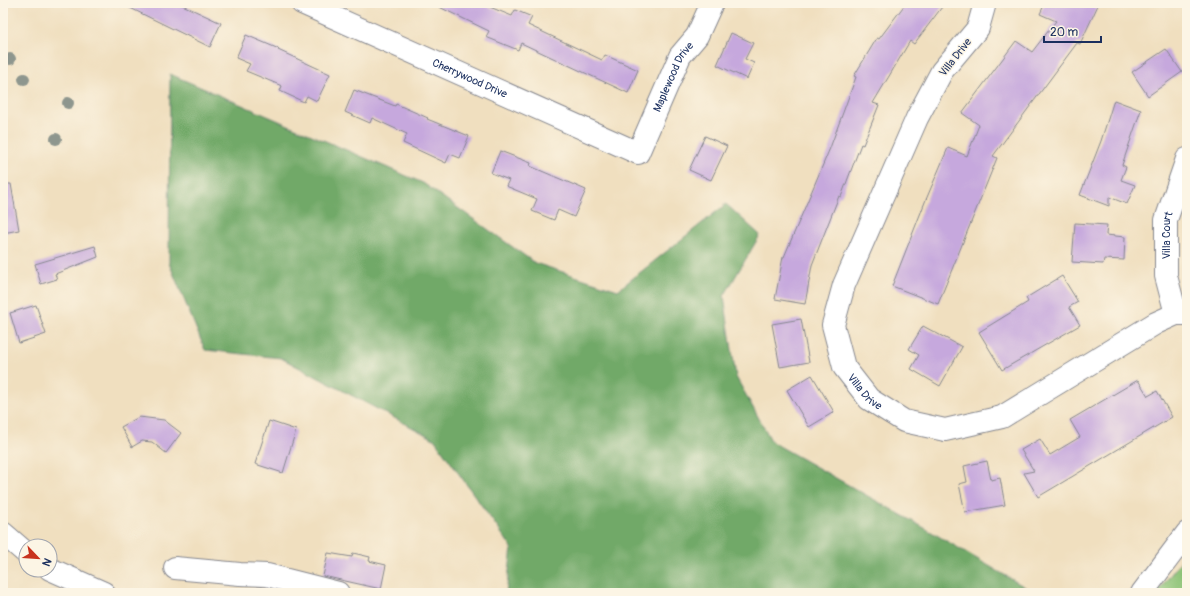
<svg xmlns="http://www.w3.org/2000/svg" width="1190" height="596" viewBox="0 0 1190 596" font-family="Pangolin,sans-serif">
<style>
.green{fill:#8cc376;stroke:#54796a}
.forest{fill:#71a967;stroke:#466c62}
.building{fill:#c6a8dd}
.lines{fill:none;stroke-linecap:round;stroke-linejoin:round}
.minor-casing{stroke:#86878e;stroke-width:24}
.minor{stroke:#fff;stroke-width:22}
.tree{fill:#8e968e}
.labels{text-anchor:middle;stroke-width:3;stroke-linejoin:round;paint-order:stroke}
.street-label{font-size:11px;fill:#1b2f5e;stroke:#fcf5e5}
</style>
<rect width="100%" height="100%" fill="#fcf5e5"/>
<filter id="ink" filterUnits="userSpaceOnUse"><feTurbulence type="fractalNoise" baseFrequency=".025" numOctaves="2"/><feDisplacementMap in="SourceGraphic" scale="8" xChannelSelector="R" yChannelSelector="G"/><feConvolveMatrix kernelMatrix="1 2 1 2 8 2 1 2 1" color-interpolation-filters="sRGB"/></filter>
<filter id="wash" filterUnits="userSpaceOnUse"><feTurbulence type="fractalNoise" baseFrequency=".012" numOctaves="4" result="noise"/><feDisplacementMap in="SourceGraphic" scale="16" xChannelSelector="R" yChannelSelector="G"/><feGaussianBlur stdDeviation="0.9" result="paint"/><feColorMatrix in="noise" values="0 0 0 0 0 0 0 0 0 0 0 0 0 0 0 0 0 1.4 0 .05"/><feComposite in="paint" operator="in"/></filter>
<g filter="url(#wash)">
<rect width="100%" height="100%" fill="#f0dfbf"/>
<path class="green" d="M 1187,553 L 1187,593 L 1157,593 Z"/>
<path class="forest" d="M 170,74 L 423,183 L 535,263 L 618,290 L 726,204 L 760,235 L 724,296 L 736,377 L 772,442 L 928,530 L 1035,593 L 506,593 L 512,548 L 434,439 L 281,358 L 205,350 L 169,263 Z"/>
<g id="blocks">
<path class="building" d="M 120,3 L 178,3 L 221,23 L 210,47 Z
M 431,3 L 480,3 L 512,16 L 515,10 L 532,17 L 528,25 L 602,60 L 605,55 L 638,70 L 628,93 L 521,43 L 518,50 L 486,37 L 489,31 Z
M 906,3 L 945,3 L 914,44 L 910,41 L 873,103 L 879,105 L 863,145 L 861,144 L 841,197 L 839,196 L 812,265 L 805,304 L 775,299 L 783,257 L 784,257 L 830,148 L 856,77 L 854,76 L 877,38 L 879,39 Z
M 1045,3 L 1099,3 L 1080,44 L 1077,43 L 993,156 L 997,158 L 938,304 L 892,286 L 925,202 L 948,148 L 967,156 L 979,125 L 962,113 L 1016,41 L 1032,52 L 1056,21 L 1040,14 Z
M 731,33 L 753,43 L 745,59 L 754,63 L 747,79 L 717,65 Z
M 246,35 L 279,49 L 278,50 L 330,74 L 317,101 L 307,96 L 304,102 L 280,91 L 282,86 L 246,71 L 250,64 L 236,58 Z
M 1166,49 L 1182,72 L 1148,96 L 1132,72 Z
M 354,90 L 395,106 L 396,104 L 428,118 L 427,119 L 469,136 L 460,158 L 450,154 L 446,163 L 403,143 L 407,134 L 372,118 L 370,123 L 345,112 Z
M 1114,100 L 1141,110 L 1122,165 L 1126,167 L 1121,180 L 1135,185 L 1127,204 L 1109,197 L 1109,206 L 1080,195 L 1101,141 Z
M 705,136 L 727,146 L 711,180 L 689,170 Z
M 500,151 L 531,163 L 530,166 L 586,190 L 574,217 L 558,210 L 554,220 L 532,211 L 537,199 L 506,186 L 509,180 L 491,173 Z
M 3,184 L 11,184 L 19,230 L 3,233 Z
M 1075,223 L 1107,225 L 1106,235 L 1125,237 L 1124,260 L 1104,259 L 1103,264 L 1072,262 Z
M 95,246 L 98,257 L 55,274 L 57,279 L 41,284 L 35,264 Z
M 1062,276 L 1078,302 L 1069,307 L 1080,325 L 1002,370 L 979,332 L 1028,302 L 1026,298 Z
M 36,305 L 46,334 L 19,343 L 10,313 Z
M 801,319 L 809,362 L 780,367 L 772,324 Z
M 923,326 L 962,347 L 940,386 L 911,369 L 919,355 L 909,349 Z
M 812,375 L 834,412 L 809,427 L 787,390 Z
M 1138,380 L 1148,396 L 1157,391 L 1172,417 L 1038,497 L 1024,473 L 1034,471 L 1021,450 L 1040,439 L 1050,455 L 1080,437 L 1070,420 Z
M 139,417 L 164,420 L 181,433 L 166,453 L 152,442 L 142,441 L 132,447 L 121,427 Z
M 269,421 L 296,430 L 283,473 L 255,464 Z
M 987,461 L 991,480 L 1000,478 L 1005,505 L 965,512 L 959,484 L 967,482 L 964,466 Z
M 328,553 L 352,557 L 353,553 L 370,557 L 369,561 L 386,565 L 381,589 L 323,576 Z"/>
</g>
</g>
<g filter="url(#ink)">
<use href="#blocks" fill-opacity="0" stroke="#86878e" stroke-width="1"/>
<g class="lines">
<defs>
<g id="minor">
<path id="s1" d="M 302,3 L 638,153 L 680,56 L 697,36 L 712,3"/>
<path id="s2" d="M 985,3 L 978,28 L 942,71 L 917,118 L 844,285 L 833,325 L 844,367 L 869,399 L 904,421 L 945,430 L 1002,417 L 1156,323 L 1176,314 L 1187,314"/>
<path id="s3" d="M 1176,314 L 1166,276 L 1166,220 L 1187,159"/>
<path d="M 3,533 L 26,553"/>
<path d="M 175,568 L 240,574 L 267,575 L 338,593"/>
<path d="M 50,569 L 104,593"/>
<path d="M 1142,593 L 1187,533"/>
</g>
</defs>
<use href="#minor" class="minor-casing"/>
<use href="#minor" class="minor"/>
</g>
<g class="tree">
<circle cx="10" cy="59" r="6"/>
<circle cx="24" cy="79" r="6"/>
<circle cx="68" cy="103" r="6"/>
<circle cx="56" cy="139" r="6"/>
</g>
</g>
<g class="labels">
<g class="street-label">
<text transform="translate(955 57) rotate(-52)" y="4">Villa Drive</text>
<text dy="4" stroke="none"><textPath href="#s1" startOffset="452">Maplewood Drive</textPath></text>
<text dy="4" stroke="none"><textPath href="#s1" startOffset="184">Cherrywood Drive</textPath></text>
<text dy="4" stroke="none"><textPath href="#s3" startOffset="80">Villa Court</textPath></text>
<text dy="4" stroke="none"><textPath href="#s2" startOffset="435">Villa Drive</textPath></text>
</g>
</g>
<rect width="1190" height="596" fill="none" stroke="#fcf5e5" stroke-width="16"/>
<g transform="translate(38 558) rotate(115)"><circle r="19" fill="#fcf5e5" stroke="#a2a6af"/>
<path d="M0-3L7 15L0 10L-7 15Z" fill="#c8321e"/>
<text y="-6" font-size="11" font-weight="bold" text-anchor="middle" fill="#1b2f5e">N</text>
</g>
<path d="M1044 36v6h57v-6" fill="none" stroke="#1b2f5e" stroke-width="2"/>
<text x="1050" y="36" font-size="12" fill="#1b2f5e" stroke="#fcf5e5" stroke-width="3" paint-order="stroke">20 m</text>
</svg>
